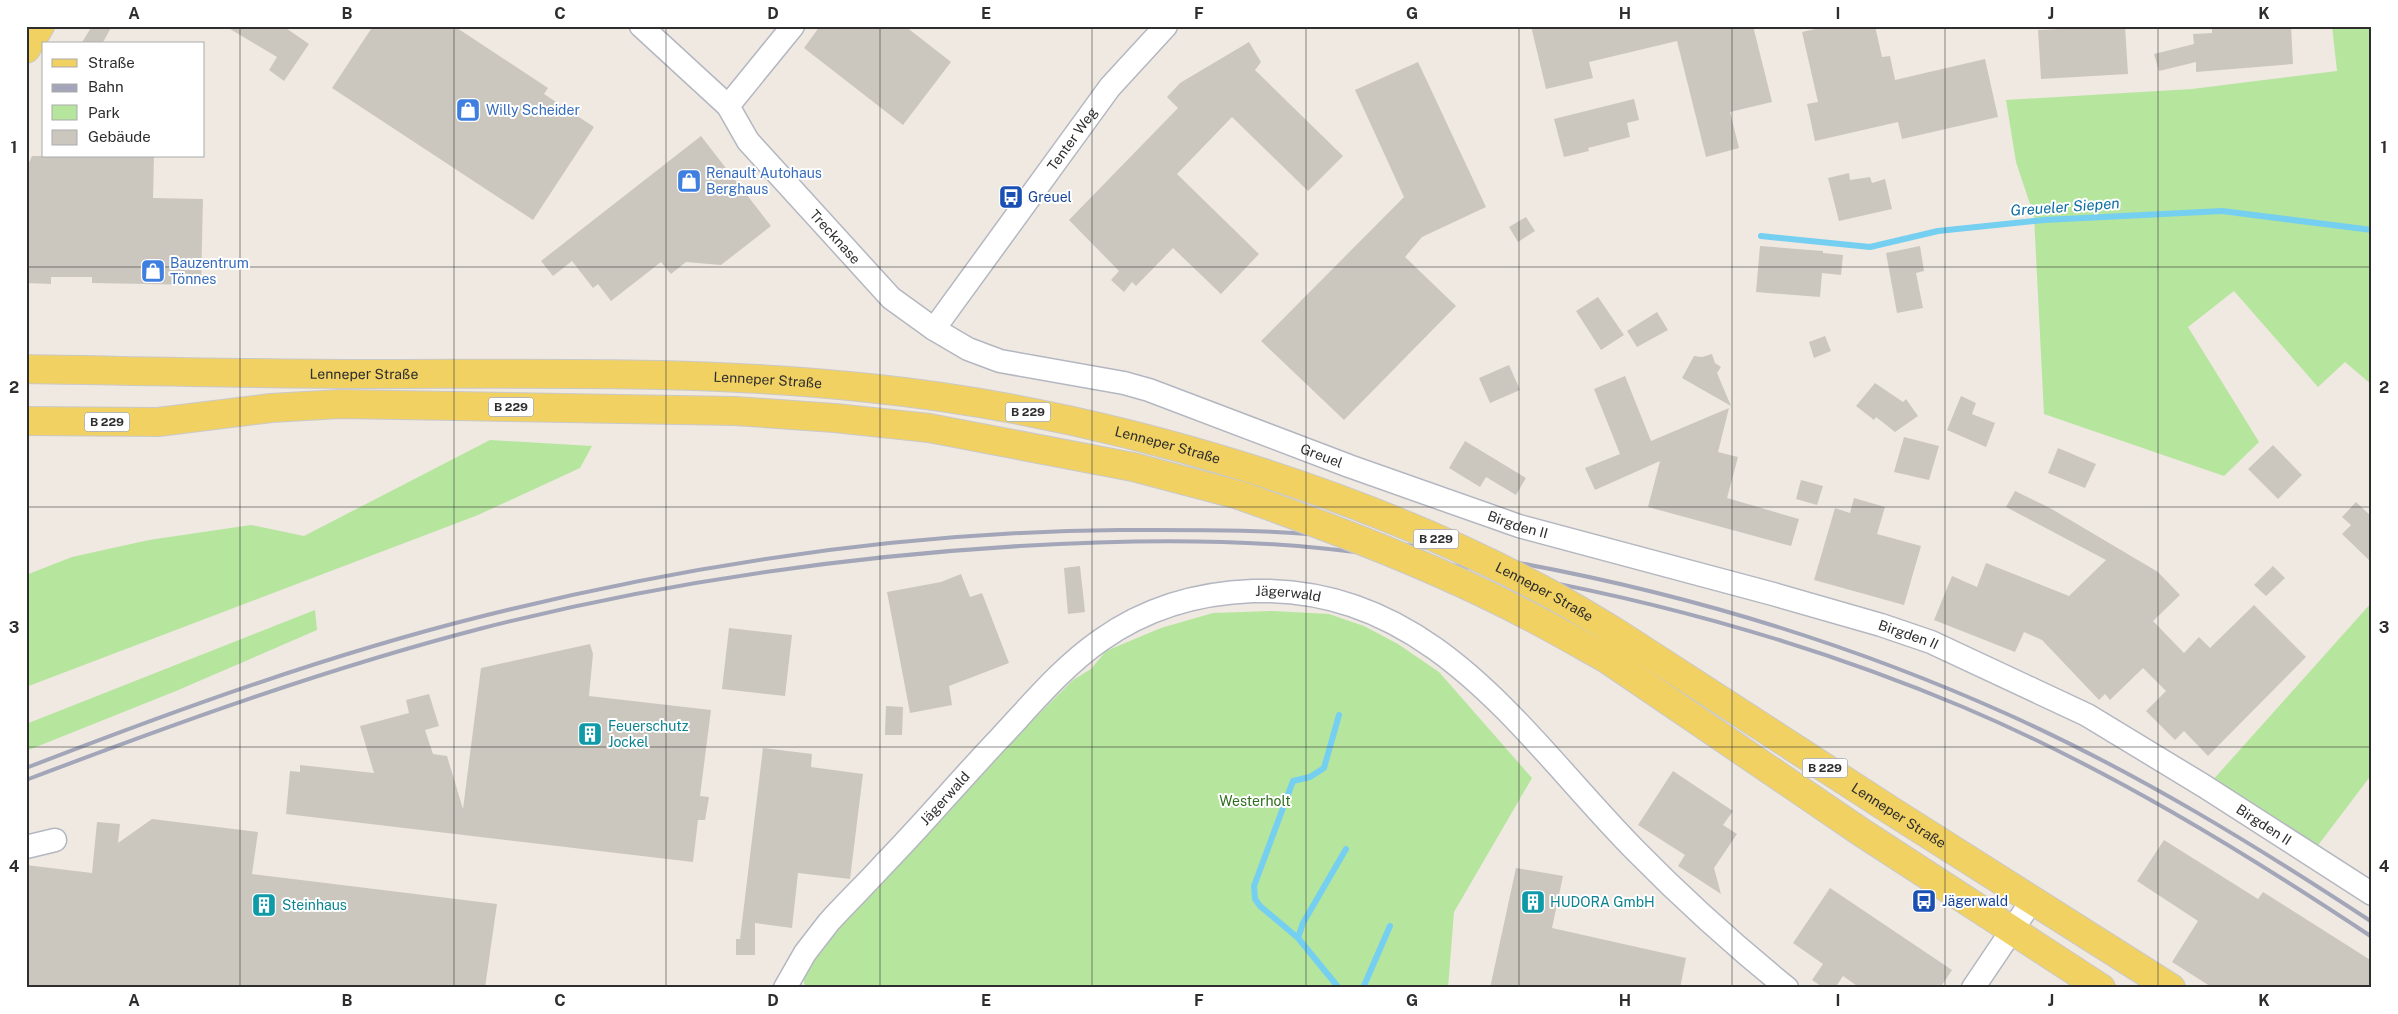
<svg xmlns="http://www.w3.org/2000/svg" width="2398" height="1014" viewBox="0 0 2398 1014" font-family="'Public Sans',sans-serif">
<style>
.green{fill:#b6e59e}
.lines{fill:none;stroke-linecap:round;stroke-linejoin:round}
.stream{stroke:#75cff0;stroke-width:6}
.building{fill:#cbc7bf}
.street-casing{stroke:#b4b7c1;stroke-width:25}
.primary-casing{stroke:#c9c9c9;stroke-width:30}
.street{stroke:#fff;stroke-width:22}
.primary{stroke:#f2d163;stroke-width:28}
.rail{stroke:#a3a6b8;stroke-width:4}
.primary-bridge-casing{stroke:#c9c9c9;stroke-width:30;stroke-linecap:butt}
.primary-bridge{stroke:#f2d163;stroke-width:28}
.grid{fill:none;stroke:#2e2e2e;stroke-width:1;stroke-opacity:0.55}
.labels{text-anchor:middle;stroke-width:4;stroke-linejoin:round;paint-order:stroke}
.shield{fill:#fff;stroke:#6d6d6d;stroke-width:1}
.shield-label{font-size:12px;font-weight:bold;fill:#2e2e2e}
.shop-label{font-size:14px;fill:#366cbe;stroke:#fff;text-anchor:start}
.street-label{font-size:14px;fill:#2e2e2e;stroke:#fff}
.transit-label{font-size:14px;fill:#164399;stroke:#fff;text-anchor:start}
.culture-label{font-size:14px;fill:#0d838f;stroke:#fff;text-anchor:start}
.park-label{font-size:14px;fill:#2c6e1b;stroke:#fff}
.water-label{font-size:15px;font-style:italic;fill:#0d6fa3;stroke:#fff}
.neatline{fill:none;stroke:#2e2e2e;stroke-width:2}
.grid-label{font-size:16px;text-anchor:middle;font-weight:bold;fill:#2e2e2e}
</style>
<rect width="100%" height="100%" fill="#efe9e1"/>
<path class="green" d="M 2332,26 L 2372,26 L 2372,385 L 2345,362 L 2318,387 L 2234,291 L 2188,327 L 2259,442 L 2224,476 L 2044,414 L 2034,216 L 2016,162 L 2006,100 L 2192,89 L 2337,71 Z
M 490,440 L 592,446 L 580,468 L 478,515 L 26,687 L 26,575 L 72,557 L 149,540 L 251,525 L 304,536 Z
M 2372,602 L 2372,774 L 2316,848 L 2212,781 Z
M 315,610 L 317,630 L 176,691 L 26,751 L 26,724 Z
M 1272,611 L 1329,614 L 1364,626 L 1398,644 L 1439,672 L 1532,778 L 1454,912 L 1448,988 L 810,988 L 804,984 L 804,963 L 981,772 L 1073,680 L 1091,669 L 1106,651 L 1161,628 L 1213,613 Z"/>
<g class="lines">
<path class="stream" d="M 1761,236 L 1870,247 L 1938,231 L 2044,220 L 2222,211 L 2372,230
M 1339,715 L 1324,768 L 1310,777 L 1293,781 L 1254,886 L 1255,899 L 1260,906 L 1298,938 L 1339,988
M 1298,938 L 1303,923 L 1346,849
M 1363,988 L 1390,926"/>
</g>
<path class="building" d="M 92,26 L 112,26 L 102,44 L 81,44 Z
M 225,26 L 283,26 L 309,44 L 284,81 L 269,70 L 277,57 Z
M 373,26 L 454,26 L 548,88 L 544,94 L 594,127 L 533,220 L 332,88 Z
M 820,26 L 905,26 L 951,62 L 903,125 L 804,48 Z
M 1531,26 L 1753,26 L 1772,102 L 1730,112 L 1739,148 L 1706,157 L 1677,41 L 1589,62 L 1593,78 L 1546,89 Z
M 1829,26 L 1875,26 L 1882,57 L 1890,56 L 1895,80 L 1985,59 L 1998,117 L 1902,139 L 1898,122 L 1815,141 L 1807,104 L 1818,102 L 1802,32 Z
M 2125,26 L 2128,74 L 2041,79 L 2038,30 Z
M 2212,26 L 2291,26 L 2293,64 L 2196,72 L 2196,62 L 2159,71 L 2154,54 L 2194,44 L 2193,34 L 2212,33 Z
M 1249,42 L 1261,62 L 1255,70 L 1343,156 L 1308,191 L 1232,117 L 1177,174 L 1259,254 L 1221,294 L 1173,248 L 1136,286 L 1132,282 L 1124,292 L 1111,280 L 1119,271 L 1069,220 L 1178,108 L 1167,97 L 1180,83 Z
M 1418,62 L 1486,207 L 1422,237 L 1405,257 L 1456,306 L 1344,420 L 1261,341 L 1404,197 L 1355,90 Z
M 1634,99 L 1639,120 L 1627,123 L 1630,137 L 1588,148 L 1589,151 L 1564,157 L 1554,119 Z
M 701,136 L 771,226 L 721,265 L 686,262 L 671,274 L 661,262 L 611,301 L 598,284 L 593,288 L 572,261 L 553,276 L 541,261 Z
M 32,156 L 154,156 L 153,198 L 203,199 L 201,285 L 92,283 L 92,277 L 51,277 L 51,284 L 26,283 L 26,169 Z
M 1849,173 L 1850,180 L 1870,177 L 1872,183 L 1885,179 L 1892,209 L 1839,221 L 1828,178 Z
M 1526,217 L 1535,231 L 1518,242 L 1509,227 Z
M 1760,246 L 1823,251 L 1823,253 L 1843,255 L 1841,275 L 1822,273 L 1820,297 L 1756,292 Z
M 1920,246 L 1924,271 L 1916,273 L 1923,308 L 1897,313 L 1886,253 Z
M 1598,297 L 1624,335 L 1601,350 L 1576,311 Z
M 1657,312 L 1668,330 L 1637,347 L 1627,331 Z
M 1825,336 L 1831,351 L 1814,358 L 1809,342 Z
M 1712,354 L 1715,363 L 1721,367 L 1717,373 L 1731,406 L 1682,378 L 1694,356 L 1702,357 Z
M 1509,365 L 1520,390 L 1490,403 L 1479,378 Z
M 1625,376 L 1651,441 L 1729,408 L 1718,452 L 1738,457 L 1727,498 L 1799,519 L 1791,546 L 1648,507 L 1660,461 L 1595,490 L 1585,468 L 1620,454 L 1594,389 Z
M 1875,383 L 1903,402 L 1906,399 L 1918,416 L 1895,432 L 1876,417 L 1874,420 L 1856,406 Z
M 1961,396 L 1976,403 L 1972,414 L 1995,423 L 1986,447 L 1947,430 Z
M 1904,437 L 1939,446 L 1929,480 L 1894,472 Z
M 1465,441 L 1526,478 L 1516,495 L 1486,477 L 1480,487 L 1449,468 Z
M 2273,445 L 2302,475 L 2278,499 L 2248,469 Z
M 2058,448 L 2096,464 L 2085,488 L 2048,473 Z
M 1801,480 L 1823,486 L 1817,505 L 1796,499 Z
M 2015,491 L 2050,508 L 2158,572 L 2180,595 L 2153,621 L 2184,653 L 2199,637 L 2210,648 L 2254,605 L 2306,657 L 2208,756 L 2184,731 L 2175,740 L 2146,711 L 2166,691 L 2143,668 L 2110,700 L 2105,694 L 2099,700 L 2042,640 L 2024,632 L 2015,652 L 1934,620 L 1952,576 L 1977,587 L 1986,563 L 2069,596 L 2106,560 L 2006,507 Z
M 1854,498 L 1885,507 L 1877,534 L 1921,546 L 1904,605 L 1814,580 L 1835,508 L 1850,513 Z
M 2356,502 L 2372,517 L 2372,563 L 2342,534 L 2351,525 L 2342,517 Z
M 1080,566 L 1085,612 L 1068,614 L 1064,568 Z
M 2273,566 L 2285,578 L 2266,596 L 2254,585 Z
M 961,574 L 970,597 L 982,593 L 1009,663 L 949,686 L 952,705 L 910,713 L 887,592 L 941,582 Z
M 729,628 L 792,635 L 785,696 L 722,689 Z
M 590,644 L 593,654 L 589,696 L 711,710 L 700,796 L 709,797 L 705,820 L 698,820 L 693,862 L 286,814 L 290,771 L 300,772 L 300,765 L 374,773 L 360,726 L 409,713 L 406,700 L 429,694 L 439,726 L 425,730 L 433,754 L 447,756 L 463,809 L 481,668 Z
M 886,706 L 903,707 L 902,735 L 885,735 Z
M 763,748 L 812,754 L 811,767 L 863,774 L 850,879 L 798,873 L 792,928 L 755,923 L 755,955 L 736,955 L 736,939 L 740,939 Z
M 1673,771 L 1733,811 L 1723,825 L 1737,834 L 1714,868 L 1721,894 L 1678,866 L 1685,855 L 1638,825 Z
M 152,819 L 258,832 L 252,874 L 497,904 L 485,988 L 26,988 L 26,865 L 92,873 L 97,822 L 120,824 L 118,843 Z
M 2164,840 L 2258,899 L 2263,892 L 2372,961 L 2372,988 L 2213,988 L 2172,962 L 2198,921 L 2137,881 Z
M 1516,868 L 1563,876 L 1552,928 L 1686,958 L 1680,988 L 1490,988 Z
M 1830,888 L 1952,970 L 1940,988 L 1860,988 L 1843,976 L 1835,988 L 1824,988 L 1812,980 L 1823,964 L 1793,943 Z"/>
<g class="lines">
<defs>
<g id="street">
<path id="s1" d="M 641,26 L 728,106 L 748,141 L 891,298 L 934,329 L 968,349 L 1000,361 L 1124,383 L 1149,390 L 1349,466 L 1519,526 L 1773,594 L 1881,625 L 1931,642 L 2087,715 L 2204,786 L 2372,894"/>
<path d="M 728,106 L 793,26"/>
<path id="s2" d="M 934,329 L 1110,87 L 1166,26"/>
<path d="M 26,847 L 55,840"/>
<path id="s3" d="M 785,988 L 805,953 L 829,922 C 847,902 867,883 885,863 C 924,823 960,780 999,739 C 1031,705 1062,667 1101,640 C 1146,608 1198,593 1253,591 C 1433,586 1523,736 1635,850 C 1683,899 1734,945 1787,988"/>
<path d="M 1973,988 L 2033,899"/>
</g>
<g id="primary">
<path d="M 26,49 L 40,26"/>
<path id="s4" d="M 26,369 C 141,371 256,374 371,374 C 537,374 704,370 869,388 C 996,401 1120,428 1242,466"/>
<path d="M 26,421 L 158,422 L 271,408 L 340,404 L 735,411 L 835,418 L 929,428 L 1133,467 L 1239,495"/>
<path id="s5" d="M 1620,635 L 1890,810 L 2171,988"/>
<path d="M 1607,659 L 1861,832 L 2101,988"/>
</g>
</defs>
<use href="#street" class="street-casing"/>
<use href="#primary" class="primary-casing"/>
<use href="#street" class="street"/>
<use href="#primary" class="primary"/>
<path class="rail" d="M 26,768 C 176,710 327,655 483,616 C 690,564 906,532 1119,530 C 1193,530 1268,529 1341,537 C 1572,562 1796,619 2007,714 C 2136,772 2255,845 2372,922
M 26,780 C 176,723 328,668 483,628 C 659,583 840,557 1020,546 C 1122,540 1228,538 1329,549 C 1547,572 1761,622 1963,707 C 2107,768 2241,850 2372,937"/>
<defs>
<g id="primary-bridge">
<path id="s6" d="M 1242,466 C 1344,498 1446,538 1541,589 C 1568,603 1594,619 1620,635"/>
<path d="M 1239,495 C 1337,530 1435,567 1527,615 C 1554,629 1580,644 1607,659"/>
</g>
</defs>
<use href="#primary-bridge" class="primary-bridge-casing"/>
<use href="#primary-bridge" class="primary-bridge"/>
</g>
<path class="grid" d="M 240,26 L 240,988M 454,26 L 454,988M 666,26 L 666,988M 880,26 L 880,988M 1092,26 L 1092,988M 1306,26 L 1306,988M 1519,26 L 1519,988M 1732,26 L 1732,988M 1945,26 L 1945,988M 2158,26 L 2158,988M 26,267 L 2372,267M 26,507 L 2372,507M 26,747 L 2372,747"/>
<defs>
<symbol id="shop-square" viewBox="-11 -11 22 22"><rect x="-9" y="-9" width="18" height="18" rx="4" fill="#3f7fe0" stroke="#fff"/><path d="M-5-2.5h2.3a2.7 3.5 0 0 1 5.4 0H5L5.5 6h-11ZM-1.5-2.5h3a1.5 2.3 0 0 0-3 0Z" fill="#fff"/></symbol>
<symbol id="bus-square" viewBox="-11 -11 22 22"><rect x="-9" y="-9" width="18" height="18" rx="4" fill="#1a4fb4" stroke="#fff"/><path d="M-5-6H5V4H4V6H2V4H-2V6H-4V4H-5ZM-3.5-4V0h7V-4ZM-3.5 1.2v1.5H-2V1.2ZM2 1.2v1.5H3.5V1.2Z" fill="#fff"/></symbol>
<symbol id="building-square" viewBox="-11 -11 22 22"><rect x="-9" y="-9" width="18" height="18" rx="4" fill="#0f9aa8" stroke="#fff"/><path d="M-4-6H4V6H1V3H-1V6H-4ZM-2.5-4.3h1.7v1.8h-1.7ZM.8-4.3h1.7v1.8H.8ZM-2.5-1h1.7V.8h-1.7ZM.8-1h1.7V.8H.8Z" fill="#fff"/></symbol>
</defs>
<g fill-rule="evenodd">
<use href="#shop-square" x="454" y="96" width="28" height="28"/>
<use href="#shop-square" x="675" y="167" width="28" height="28"/>
<use href="#bus-square" x="997" y="183" width="28" height="28"/>
<use href="#shop-square" x="139" y="257" width="28" height="28"/>
<use href="#building-square" x="576" y="720" width="28" height="28"/>
<use href="#bus-square" x="1910" y="887" width="28" height="28"/>
<use href="#building-square" x="1519" y="888" width="28" height="28"/>
<use href="#building-square" x="250" y="891" width="28" height="28"/>
</g>
<g class="labels">
<g class="shield">
<rect x="488.5" y="397.5" width="45" height="19" rx="4"/>
<rect x="1005.5" y="402.5" width="45" height="19" rx="4"/>
<rect x="84.5" y="412.5" width="45" height="19" rx="4"/>
<rect x="1413.5" y="529.5" width="45" height="19" rx="4"/>
<rect x="1802.5" y="758.5" width="45" height="19" rx="4"/>
</g>
<g class="shield-label">
<text x="511" y="411">B 229</text>
<text x="1028" y="416">B 229</text>
<text x="107" y="426">B 229</text>
<text x="1436" y="543">B 229</text>
<text x="1825" y="772">B 229</text>
</g>
<g class="shop-label">
<text x="486" y="115">Willy Scheider</text>
<text x="706" y="178">Renault Autohaus<tspan x="706" dy="16">Berghaus</tspan></text>
<text x="170" y="268">Bauzentrum<tspan x="170" dy="16">Tönnes</tspan></text>
</g>
<g class="street-label">
<text dy="5" stroke="none"><textPath href="#s2" startOffset="235">Tenter Weg</textPath></text>
<text dy="5" stroke="none"><textPath href="#s1" startOffset="288">Trecknase</textPath></text>
<text dy="5" stroke="none"><textPath href="#s4" startOffset="338">Lenneper Straße</textPath></text>
<text dy="5" stroke="none"><textPath href="#s4" startOffset="742">Lenneper Straße</textPath></text>
<text dy="5" stroke="none"><textPath href="#s4" startOffset="1148">Lenneper Straße</textPath></text>
<text dy="5" stroke="none"><textPath href="#s1" startOffset="834">Greuel</textPath></text>
<text dy="5" stroke="none"><textPath href="#s1" startOffset="1042">Birgden II</textPath></text>
<text dy="5" stroke="none"><textPath href="#s6" startOffset="328">Lenneper Straße</textPath></text>
<text dy="5" stroke="none"><textPath href="#s3" startOffset="669">Jägerwald</textPath></text>
<text dy="5" stroke="none"><textPath href="#s1" startOffset="1448">Birgden II</textPath></text>
<text dy="5" stroke="none"><textPath href="#s3" startOffset="249">Jägerwald</textPath></text>
<text dy="5" stroke="none"><textPath href="#s5" startOffset="332">Lenneper Straße</textPath></text>
<text dy="5" stroke="none"><textPath href="#s1" startOffset="1852">Birgden II</textPath></text>
</g>
<g class="transit-label">
<text x="1028" y="202">Greuel</text>
<text x="1942" y="906">Jägerwald</text>
</g>
<g class="culture-label">
<text x="608" y="731">Feuerschutz<tspan x="608" dy="16">Jockel</tspan></text>
<text x="1550" y="907">HUDORA GmbH</text>
<text x="282" y="910">Steinhaus</text>
</g>
<g class="park-label">
<text x="1255" y="806">Westerholt</text>
</g>
<g class="water-label">
<text transform="translate(2065 207) rotate(-4)" y="5">Greueler Siepen</text>
</g>
</g>
<rect width="2398" height="1014" fill="none" stroke="#ffffff" stroke-width="55"/>
<rect x="42" y="42" width="162" height="115" fill="#ffffff" stroke="#ababab"/>
<rect x="52" y="59" width="25" height="8" fill="#f2d163" stroke="#ababab"/>
<text x="88" y="68" font-size="15" fill="#2e2e2e">Straße</text>
<rect x="52" y="84" width="25" height="8" fill="#a3a6b8" stroke="#ababab"/>
<text x="88" y="92" font-size="15" fill="#2e2e2e">Bahn</text>
<rect x="52" y="105" width="25" height="15" fill="#b6e59e" stroke="#ababab"/>
<text x="88" y="118" font-size="15" fill="#2e2e2e">Park</text>
<rect x="52" y="130" width="25" height="15" fill="#cbc7bf" stroke="#ababab"/>
<text x="88" y="142" font-size="15" fill="#2e2e2e">Gebäude</text>
<rect x="28" y="28" width="2342" height="958" class="neatline"/>
<g class="grid-label">
<text x="134" y="19">A</text>
<text x="347" y="19">B</text>
<text x="560" y="19">C</text>
<text x="773" y="19">D</text>
<text x="986" y="19">E</text>
<text x="1199" y="19">F</text>
<text x="1412" y="19">G</text>
<text x="1625" y="19">H</text>
<text x="1838" y="19">I</text>
<text x="2051" y="19">J</text>
<text x="2264" y="19">K</text>
<text x="14" y="153">1</text>
<text x="2384" y="153">1</text>
<text x="14" y="393">2</text>
<text x="2384" y="393">2</text>
<text x="14" y="633">3</text>
<text x="2384" y="633">3</text>
<text x="14" y="872">4</text>
<text x="2384" y="872">4</text>
<text x="134" y="1006">A</text>
<text x="347" y="1006">B</text>
<text x="560" y="1006">C</text>
<text x="773" y="1006">D</text>
<text x="986" y="1006">E</text>
<text x="1199" y="1006">F</text>
<text x="1412" y="1006">G</text>
<text x="1625" y="1006">H</text>
<text x="1838" y="1006">I</text>
<text x="2051" y="1006">J</text>
<text x="2264" y="1006">K</text>
</g>
</svg>
